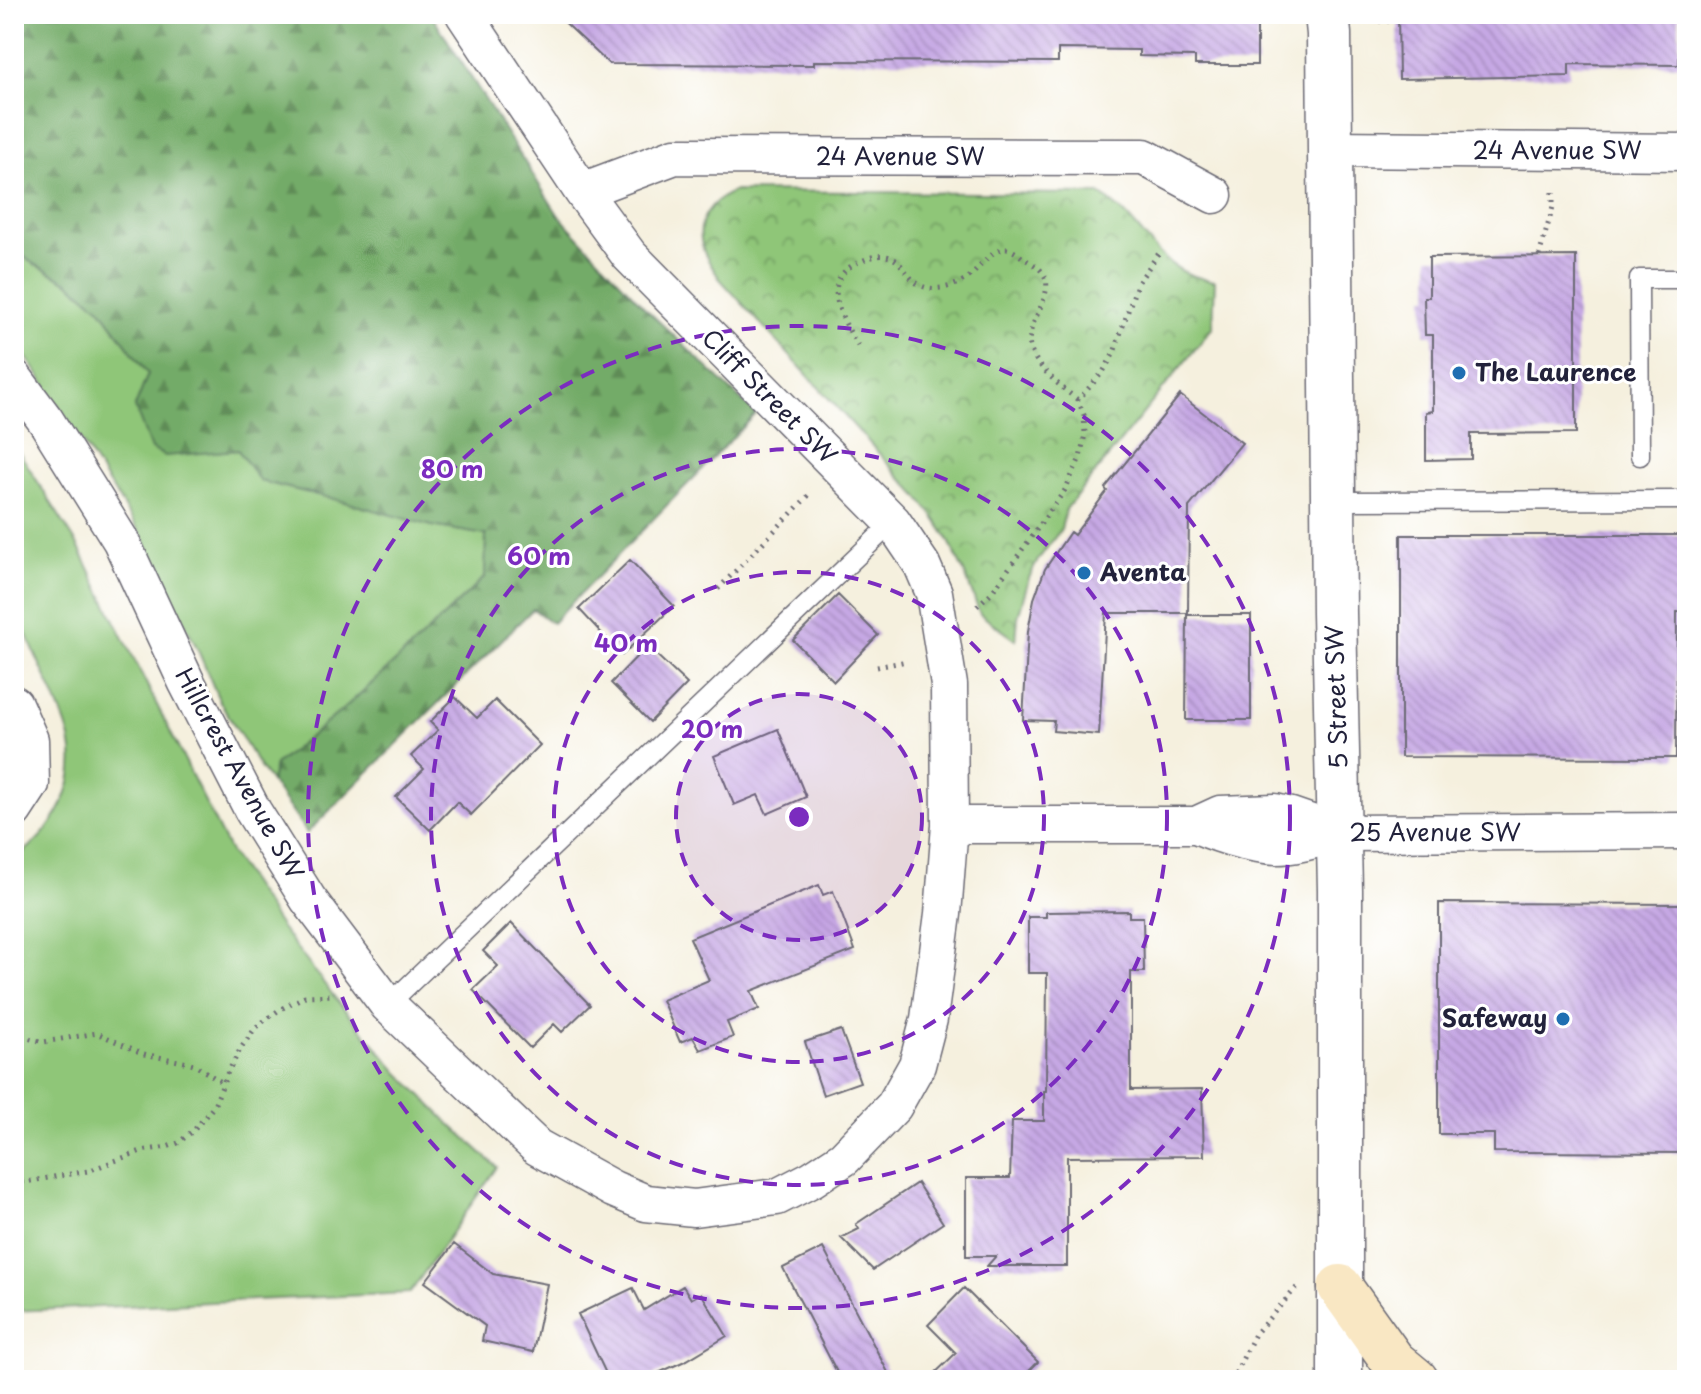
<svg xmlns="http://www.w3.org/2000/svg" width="1701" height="1394" viewBox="0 0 1701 1394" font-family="'Playpen Sans',sans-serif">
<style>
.grass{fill:#8fc678;stroke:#58745a;stroke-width:2}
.forest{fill:url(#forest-firs);stroke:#4a6652;stroke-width:2}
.park{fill:url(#park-crowns);stroke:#58745a;stroke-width:2}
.building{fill:url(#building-back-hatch)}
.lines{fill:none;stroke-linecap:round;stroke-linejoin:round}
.service-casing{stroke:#6c6a74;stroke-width:21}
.minor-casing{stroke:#6c6a74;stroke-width:39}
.tertiary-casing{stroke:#6c6a74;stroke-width:47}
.secondary-casing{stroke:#6c6a74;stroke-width:47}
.path{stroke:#6c6a74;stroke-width:5;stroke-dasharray:2 6;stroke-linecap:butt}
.service{stroke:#fff;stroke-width:18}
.minor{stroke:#fff;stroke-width:36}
.tertiary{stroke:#fff;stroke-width:44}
.secondary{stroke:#f9e7c3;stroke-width:44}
.ring{fill:none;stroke:#7b2cbf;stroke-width:4;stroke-dasharray:14 10}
.poi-dot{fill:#1f6fb2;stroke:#fff;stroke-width:3}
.labels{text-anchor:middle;stroke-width:6;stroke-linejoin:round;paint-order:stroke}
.street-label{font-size:24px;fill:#22223b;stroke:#fff}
.poi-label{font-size:24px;font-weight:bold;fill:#22223b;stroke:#fff;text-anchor:start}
.centre{fill:#7b2cbf;stroke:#fff;stroke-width:4}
.ring-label{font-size:24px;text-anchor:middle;font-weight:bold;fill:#7b2cbf;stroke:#fff;stroke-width:6;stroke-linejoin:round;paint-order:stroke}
</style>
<defs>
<pattern id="forest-firs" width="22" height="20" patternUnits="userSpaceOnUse" patternTransform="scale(2)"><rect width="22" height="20" fill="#73ab68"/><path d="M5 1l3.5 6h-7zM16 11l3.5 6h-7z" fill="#5e8b57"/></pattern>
<pattern id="park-crowns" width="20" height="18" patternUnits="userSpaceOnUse" patternTransform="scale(2)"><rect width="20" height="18" fill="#8fc678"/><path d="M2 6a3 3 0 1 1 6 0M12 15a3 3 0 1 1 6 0" fill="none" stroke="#74a064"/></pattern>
<pattern id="building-back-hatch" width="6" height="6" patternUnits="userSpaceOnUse" patternTransform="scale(2)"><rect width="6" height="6" fill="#c6a8e4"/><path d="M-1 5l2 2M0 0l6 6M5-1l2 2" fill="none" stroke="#aa90c4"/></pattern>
</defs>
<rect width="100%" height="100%" fill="#fff"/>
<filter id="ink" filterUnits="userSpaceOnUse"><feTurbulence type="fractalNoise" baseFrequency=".0125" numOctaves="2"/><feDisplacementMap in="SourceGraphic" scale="16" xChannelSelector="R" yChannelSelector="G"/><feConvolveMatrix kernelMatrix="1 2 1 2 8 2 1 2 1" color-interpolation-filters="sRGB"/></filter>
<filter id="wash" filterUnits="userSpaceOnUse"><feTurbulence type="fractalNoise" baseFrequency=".006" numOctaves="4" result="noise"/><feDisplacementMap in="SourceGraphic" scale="32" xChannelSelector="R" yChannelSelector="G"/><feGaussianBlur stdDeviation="1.8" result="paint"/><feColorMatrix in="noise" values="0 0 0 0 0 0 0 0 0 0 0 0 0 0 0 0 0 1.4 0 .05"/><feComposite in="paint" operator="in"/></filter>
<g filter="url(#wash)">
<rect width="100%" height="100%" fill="#f5f0de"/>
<path class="grass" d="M 14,246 L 29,261 L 68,282 L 100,308 L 148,374 L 135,407 L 165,455 L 238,450 L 260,481 L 334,499 L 432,526 L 486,535 L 485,577 L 401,657 L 341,711 L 275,765 L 271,782 L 261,769 L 219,700 L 197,648 L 141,534 L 41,378 L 14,340 Z
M 14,444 L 77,544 L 230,852 L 281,928 L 340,1004 L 398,1072 L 449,1123 L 497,1167 L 410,1293 L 14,1311 L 14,859 C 53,833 81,787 70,739 C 64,712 44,675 33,649 C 27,635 17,618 14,603 C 11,588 14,570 14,555 C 14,518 14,481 14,444 Z"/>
<path class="forest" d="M 14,14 L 431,14 L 559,216 L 646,309 L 756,414 L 552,623 L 533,609 L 307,833 L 271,782 L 275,765 L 341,711 L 401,657 L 485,577 L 486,535 L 432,526 L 334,499 L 260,481 L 238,450 L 165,456 L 151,449 L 135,407 L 148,374 L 100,308 L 68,282 L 29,261 L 14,246 Z"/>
<path class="park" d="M 735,191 L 1100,194 C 1109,200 1117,207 1125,214 C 1155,245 1167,275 1215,281 L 1213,327 L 1066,509 L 1061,529 L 1038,560 L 1029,578 L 1018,617 L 1016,640 L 980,614 L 965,574 L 947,537 L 934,517 L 916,494 L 719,278 C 714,269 706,259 703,249 C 694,221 711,200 735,191 Z"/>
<g id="blocks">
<path class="building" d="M 556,14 L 1257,14 L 1257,65 L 1195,65 L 1195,57 L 1139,56 L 1139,50 L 1058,49 L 1058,62 L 814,61 L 814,65 L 609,64 Z
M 1398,14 L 1679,14 L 1679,65 L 1569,64 L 1569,76 L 1399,79 Z
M 1576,256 L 1576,433 L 1471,434 L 1471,459 L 1426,460 L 1426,412 L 1433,411 L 1433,335 L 1425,335 L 1424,297 L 1429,297 L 1429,257 Z
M 1180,395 L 1242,443 L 1189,507 L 1188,613 L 1106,613 L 1099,735 L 1053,731 L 1054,721 L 1023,720 L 1028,631 L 1034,599 L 1045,569 L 1070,532 L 1074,535 L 1107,491 L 1105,488 Z
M 1401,535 L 1687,535 L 1687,612 L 1677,612 L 1676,758 L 1401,757 Z
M 630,560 L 674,606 L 622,655 L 579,609 Z
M 838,595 L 878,635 L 834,681 L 793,640 Z
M 1187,615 L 1251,615 L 1251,720 L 1186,720 Z
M 647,646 L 687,684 L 650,722 L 611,683 Z
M 455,697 L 477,718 L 495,700 L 540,745 L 471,815 L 457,802 L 430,830 L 396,797 L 424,769 L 411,756 L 438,730 L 430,722 Z
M 778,729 L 806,797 L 767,814 L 758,795 L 734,805 L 714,756 Z
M 819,885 L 823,895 L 833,891 L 855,950 L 751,991 L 759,1009 L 727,1022 L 733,1037 L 700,1050 L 693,1037 L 680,1042 L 662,1000 L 709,980 L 690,938 Z
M 1439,903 L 1687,904 L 1687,1153 L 1494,1152 L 1494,1134 L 1439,1134 Z
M 1129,911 L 1129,917 L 1143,917 L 1144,972 L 1131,972 L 1131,1090 L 1202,1089 L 1204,1156 L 1067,1157 L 1067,1266 L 987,1266 L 996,1256 L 966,1256 L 966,1178 L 1010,1178 L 1012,1121 L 1044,1121 L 1044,1091 L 1046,1091 L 1047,973 L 1028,973 L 1028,917 L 1046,917 L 1046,912 Z
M 511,923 L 590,1005 L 562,1032 L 554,1024 L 530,1048 L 473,990 L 498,966 L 483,951 Z
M 841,1030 L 860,1082 L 823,1095 L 805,1042 Z
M 917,1183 L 943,1223 L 873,1270 L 841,1238 L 859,1229 L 856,1224 Z
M 454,1244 L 493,1274 L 547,1284 L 533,1352 L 482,1341 L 485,1326 L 425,1282 Z
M 823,1248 L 892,1380 L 841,1380 L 783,1268 Z
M 683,1286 L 691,1299 L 701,1293 L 727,1336 L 687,1360 L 643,1380 L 609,1380 L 578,1314 L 633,1288 L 644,1310 Z
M 964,1288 L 1038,1362 L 1020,1380 L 928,1380 L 956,1353 L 928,1325 Z"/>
</g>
</g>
<g filter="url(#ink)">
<use href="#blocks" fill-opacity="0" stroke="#6c6a74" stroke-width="2"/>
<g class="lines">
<defs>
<path id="service" d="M 1640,456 L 1639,279 L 1687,279
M 1334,501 L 1687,500
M 388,1005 L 893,522"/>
<path id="minor" d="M 1330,149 L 1687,152
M 582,191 L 675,156 L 1144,157 L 1214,195
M 14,378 L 46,421 L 121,541 L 186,681 L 253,811 L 308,899 L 388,1005 L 537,1147 L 613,1189 L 646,1203 L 694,1208 L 777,1197 L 812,1179 L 844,1158 L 894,1106 L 917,1065 L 929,1019 L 943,914 L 950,825 L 949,685 L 934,593 L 922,565 L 893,522 L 629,255 L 582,191 L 464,14
M 14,704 L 30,740 L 31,784 L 14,810
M 950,825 L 1196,825 L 1220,814 L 1275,812 L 1291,816 L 1340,833 L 1687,831
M 1196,825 C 1222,836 1249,845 1277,846 C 1297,846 1320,838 1340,833"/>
<path id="tertiary" d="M 1327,14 L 1329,34 L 1334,613 L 1340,890 L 1340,1380"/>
<path id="secondary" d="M 1340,1287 L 1393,1361 L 1416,1380"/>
</defs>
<use href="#service" class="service-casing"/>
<use href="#minor" class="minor-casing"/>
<use href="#tertiary" class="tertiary-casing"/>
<use href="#secondary" class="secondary-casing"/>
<path class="path" d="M 1371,21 L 1398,21
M 1539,256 L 1553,207 L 1553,189
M 858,346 C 843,320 818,281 857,263 C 865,259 877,254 886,256 C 910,260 905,296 947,287 C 955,285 962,282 969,277 C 981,268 991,248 1007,249 C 1013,250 1018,254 1023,258 C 1029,262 1038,266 1042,272 C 1059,292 1024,323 1030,347 C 1034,365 1063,389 1078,400
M 718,589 L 812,492
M 977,606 L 992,592 L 1065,490 L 1080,458 L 1085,434 L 1084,415 L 1078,400 L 1103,372 L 1114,353 L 1137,284 L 1159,253
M 877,667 L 907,661
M 14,1035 L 44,1042 L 97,1033 L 144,1054 L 193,1064 L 223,1083
M 14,1184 L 88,1171 L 141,1151 L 167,1147 L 178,1143 L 194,1130 L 214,1106 L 227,1074 L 241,1048 L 256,1027 L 279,1010 L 305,996 L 334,995
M 1232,1380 L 1255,1334 L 1297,1287"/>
<use href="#service" class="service"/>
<use href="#minor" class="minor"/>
<use href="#tertiary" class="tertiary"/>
<use href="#secondary" class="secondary"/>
</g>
</g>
<circle cx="799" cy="817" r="123" fill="#7b2cbf" fill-opacity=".12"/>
<g class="ring">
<circle cx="799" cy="817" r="123"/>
<circle cx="799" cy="817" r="245"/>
<circle cx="799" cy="817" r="368"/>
<circle cx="799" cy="817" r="491"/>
</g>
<g class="poi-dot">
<circle cx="1459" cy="373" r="8"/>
<circle cx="1084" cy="573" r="8"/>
<circle cx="1563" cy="1019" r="8"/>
</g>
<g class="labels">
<g class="street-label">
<text x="1557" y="159">24 Avenue SW</text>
<text x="900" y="165">24 Avenue SW</text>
<text transform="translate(769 397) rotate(45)" y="8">Cliff Street SW</text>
<text transform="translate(1337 697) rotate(-92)" y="8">5 Street SW</text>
<text transform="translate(239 774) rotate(61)" y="8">Hillcrest Avenue SW</text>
<text x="1435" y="841">25 Avenue SW</text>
</g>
<g class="poi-label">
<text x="1475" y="381">The Laurence</text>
<text x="1100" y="581">Aventa</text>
<text x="1547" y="1027" text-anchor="end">Safeway</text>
</g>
</g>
<circle cx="799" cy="817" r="12" class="centre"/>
<g class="ring-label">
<text x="452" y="478">80 m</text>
<text x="539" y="565">60 m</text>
<text x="626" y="652">40 m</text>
<text x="712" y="738">20 m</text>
</g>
<rect width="1701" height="1394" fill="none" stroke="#fff" stroke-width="48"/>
</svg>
